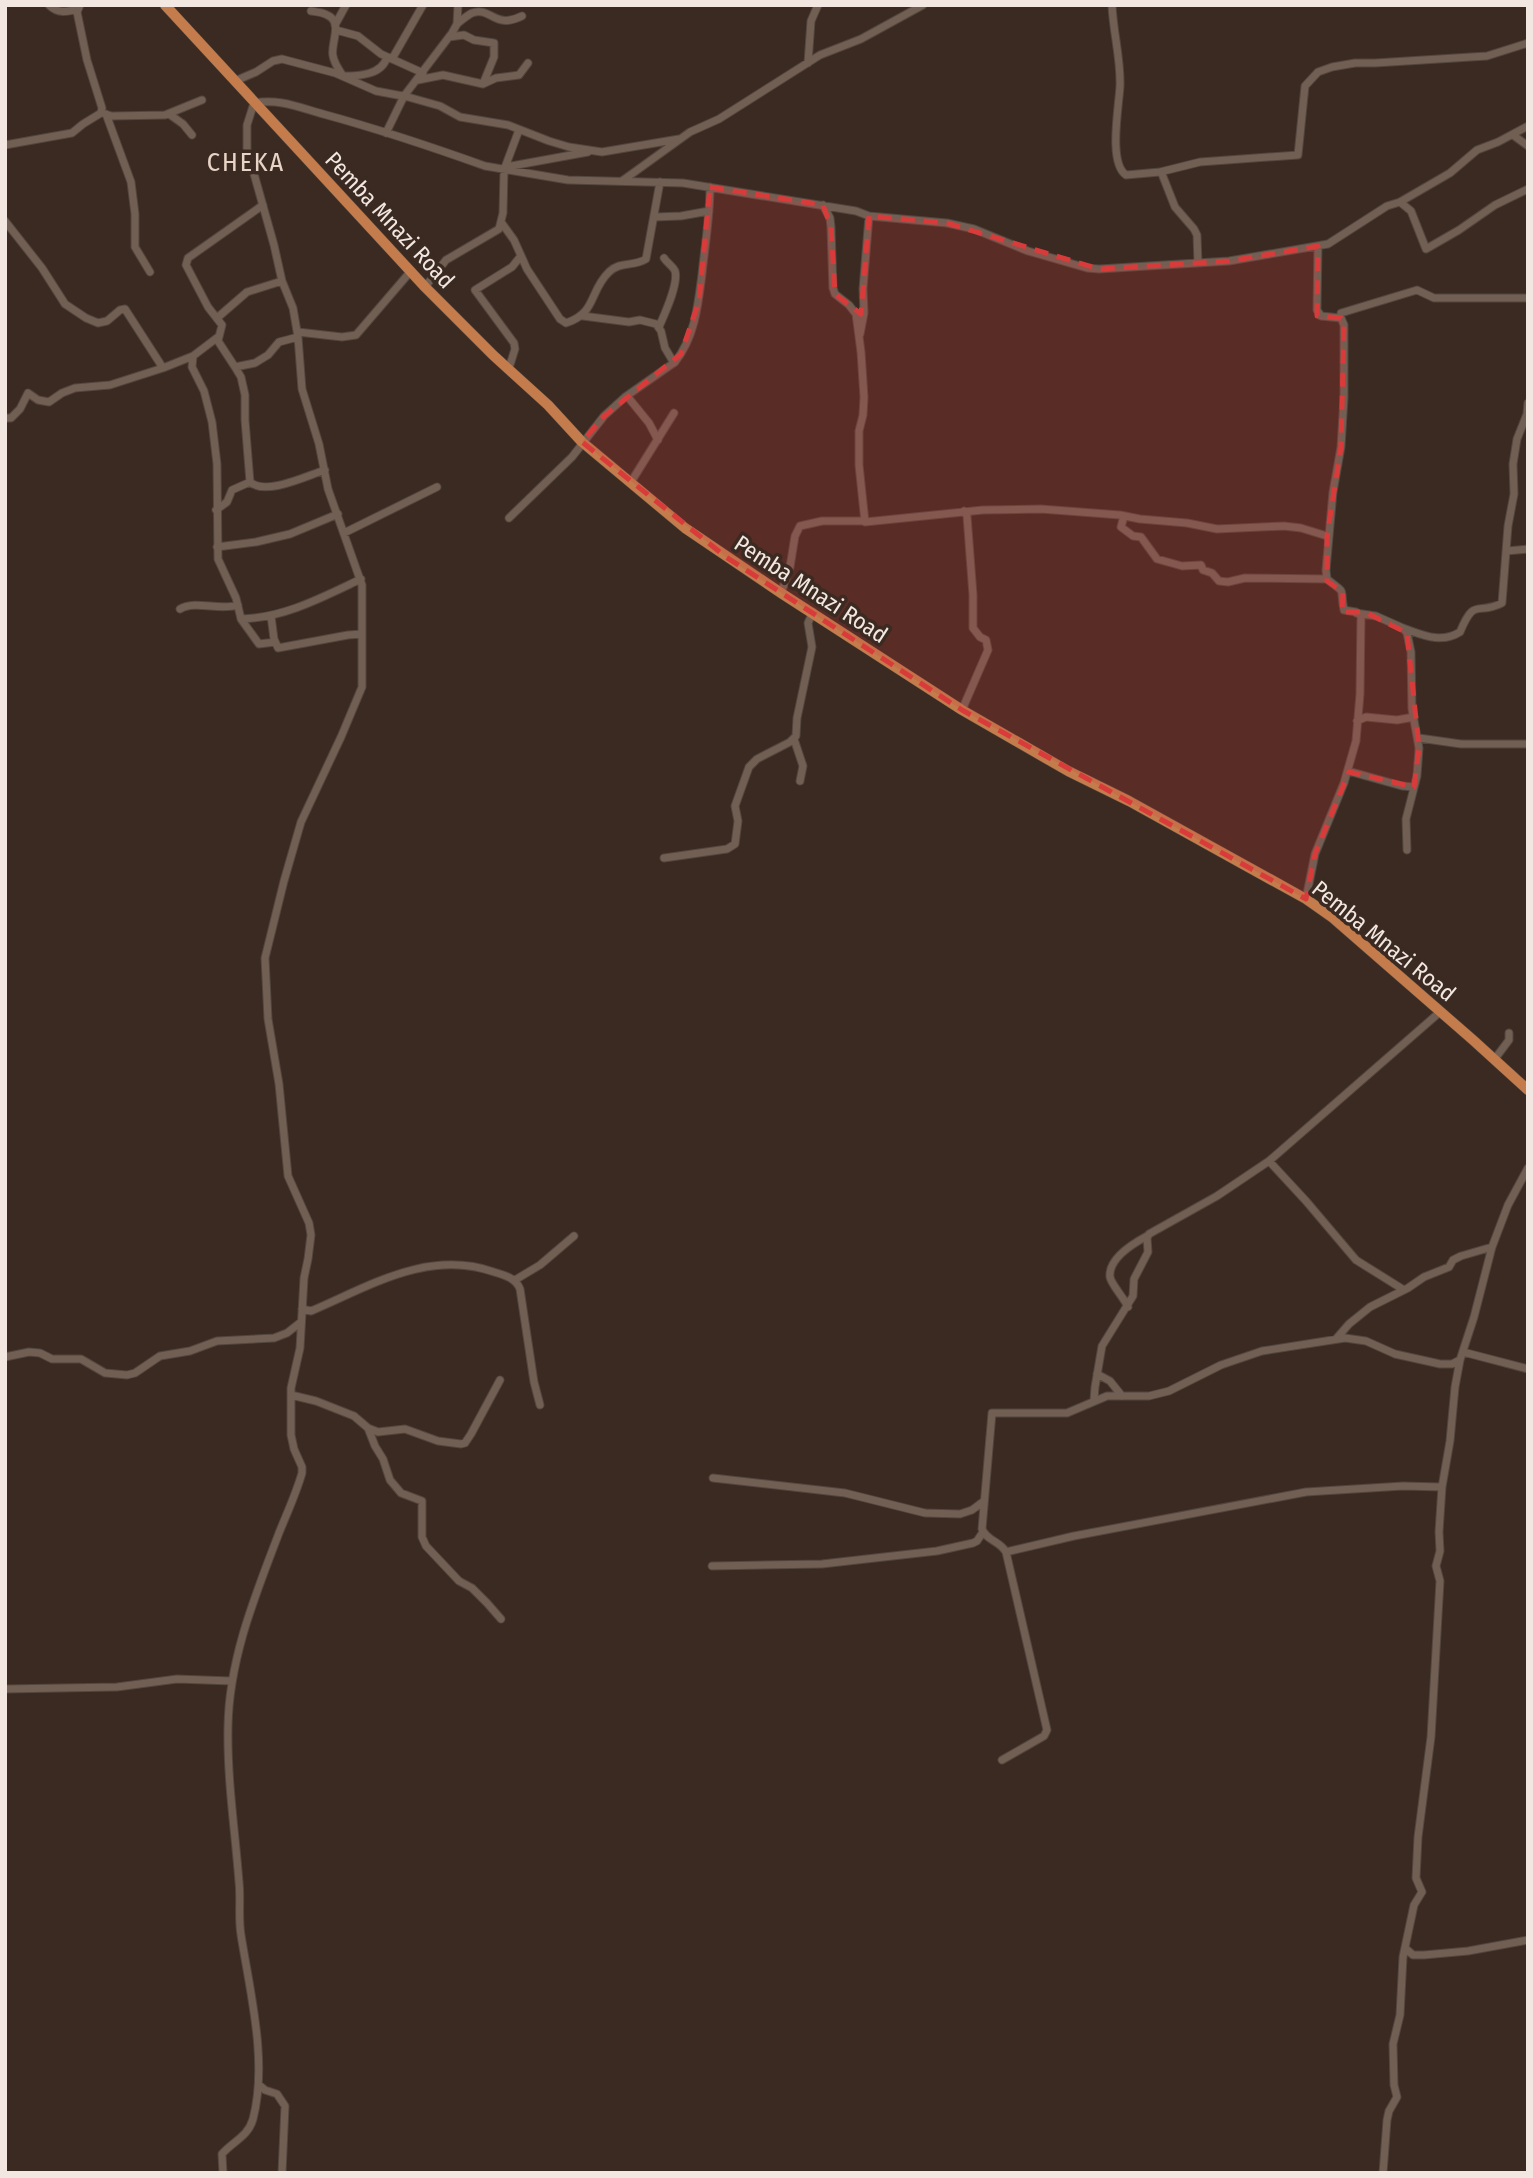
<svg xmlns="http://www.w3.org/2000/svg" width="1533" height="2178" viewBox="0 0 1533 2178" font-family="'Fira Sans Condensed',sans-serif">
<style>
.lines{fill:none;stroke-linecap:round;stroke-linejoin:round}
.minor-casing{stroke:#53463e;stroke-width:9}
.major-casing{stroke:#53463e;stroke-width:11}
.minor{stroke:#715f54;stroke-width:7}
.major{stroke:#c47c4c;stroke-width:10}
.marked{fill:#d93b3a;fill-opacity:0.2;stroke:#d93b3a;stroke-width:5;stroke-dasharray:14 9;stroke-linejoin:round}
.labels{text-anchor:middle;stroke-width:7;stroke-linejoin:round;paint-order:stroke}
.street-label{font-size:23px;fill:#f2e7e1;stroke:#3a2a21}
.quarter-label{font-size:26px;letter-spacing:2px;fill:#e8d3c7;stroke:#3a2a21}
</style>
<rect width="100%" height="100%" fill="#3a2a21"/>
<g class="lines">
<defs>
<path id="minor" d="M 49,5 C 58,14 67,12 78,9
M 1112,5 C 1113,32 1121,59 1120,86 C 1119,106 1108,163 1126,175 L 1160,172 L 1162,174 L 1175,207 L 1194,229 L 1197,235 L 1198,263
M 311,11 C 316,12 322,12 327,15 C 344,22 330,44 333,56 C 334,63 339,70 343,76 C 359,76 382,75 387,57
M 457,24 C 462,20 466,16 472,13 C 491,6 494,30 522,16
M 335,25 L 346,5
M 336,30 L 358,36 L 381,54 L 423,73
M 449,37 L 464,35 L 474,40 L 494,43 L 494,57 L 483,84
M 392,59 L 423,5
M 808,63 L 811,21 L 818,5
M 418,80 L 443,75 L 483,84 L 496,78 L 519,75 L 528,63
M 235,81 L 256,72 L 273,61 L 282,59 L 335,73 L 376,91 L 408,97 L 440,106 L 460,117 L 508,125 L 549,141 L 569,147 L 602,152 L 679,139
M 105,114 L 112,116 L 165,115 L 202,100
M 106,114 L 131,182 L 135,214 L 135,247 L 150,272
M 169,114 L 183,124 L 192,135
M 386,133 L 404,96 L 452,33 L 457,24 L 458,5
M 1513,135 L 1528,146
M 5,145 L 72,133 L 83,124 L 101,113 L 102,108 L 87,60 L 77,12 L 80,5
M 506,167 L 588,152
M 1160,172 L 1200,162 L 1298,155 L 1305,86 L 1318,72 L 1332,67 L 1355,63 L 1375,63 L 1487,56 L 1528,43
M 622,181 L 690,132 L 719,119 L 820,55 L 861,39 L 923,5
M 1400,202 L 1411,211 L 1426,249 L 1459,230 L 1495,205 L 1528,189
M 263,205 L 188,258 L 186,265 L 208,307 L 222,325 L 218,341 L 235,367 L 255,363 L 268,355 L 279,342 L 298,337
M 823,205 L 830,218 L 831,227 L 833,288 L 835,294 L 849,305 L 856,314 L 861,352 L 864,397 L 863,415 L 859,431 L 859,465 L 865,522 L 983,510 L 1041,509 L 1120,515 L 1140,519 L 1187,523 L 1217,529 L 1284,526 L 1301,528 L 1327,536
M 655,217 L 681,216 L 709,211
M 5,221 L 42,268 L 65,304 L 86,318 L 98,323 L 107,321 L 120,310 L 125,309 L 163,368 L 193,356
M 501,222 L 514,240 L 527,269 L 560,319 L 566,323 C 597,313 589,291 609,272 C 620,261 633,267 646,259 L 660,182
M 425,287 L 446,260 L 499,229 L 503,213 L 504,170 L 519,130
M 1341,313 L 1417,290 L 1434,298 L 1528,298
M 583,316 L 629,322 L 640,320 L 656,324 L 661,331 L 665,348 L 674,363
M 217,318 L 247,292 L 282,281
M 659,327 C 664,315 679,284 675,271 C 673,266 667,263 664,258
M 298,332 L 342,337 L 356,335 L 411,271
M 860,334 L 864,313 L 863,289 L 869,216
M 218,337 L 193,356 L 192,367 L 204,391 L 212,422 L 217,464 L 218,559 L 236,598 L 241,619 L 259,644 L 275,642
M 509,368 L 515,349 L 514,343 L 475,290 L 512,267 L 520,257
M 627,396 L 649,423 L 658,440
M 5,418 L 11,418 L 20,409 L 28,393 L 38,400 L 49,402 L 62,393 L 75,388 L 110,385 L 163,368
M 250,482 C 266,496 306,476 325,470
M 631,482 L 674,413
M 216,510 L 227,502 L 232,490 L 250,482 L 245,420 L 245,395 L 241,377 L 235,367
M 1124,516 L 1121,527 L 1133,536 L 1141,537 L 1157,559 L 1182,566 L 1201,565 L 1203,570 L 1212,573 L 1219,581 L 1228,582 L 1245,578 L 1327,579
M 509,518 L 572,457 L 604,416 L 625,397 L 675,362 C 695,337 698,305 702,274 C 705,245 710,216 710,187
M 344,533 L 437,487
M 217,547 L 256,542 L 290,534 L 338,514
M 1506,551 L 1528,549
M 781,593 L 790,567 L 795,536 L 800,526 L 822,521 L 863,521
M 180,609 C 196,600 219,611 238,605
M 1356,613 L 1376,616 L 1403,628 L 1407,633 L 1411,652 L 1412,709 L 1419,748 L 1417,776 L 1406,819 L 1407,850
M 271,616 L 274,639 L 278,648 L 348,635 L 362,634
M 241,619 C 284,618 323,597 361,579
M 1403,628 C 1423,635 1441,644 1460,632 C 1475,596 1477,616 1502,603 L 1508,526 L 1514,494 L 1513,464 L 1517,439 L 1527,414 L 1528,403
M 962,710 L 988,650 L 986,640 L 980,637 L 973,628 L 973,595 L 967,516 L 964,511
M 1357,721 L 1366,717 L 1397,720 L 1414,717
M 1419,738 L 1461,744 L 1528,744
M 794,739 L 803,766 L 800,781
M 1348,771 L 1402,786 L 1414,787
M 664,858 L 727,849 L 735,844 L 738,821 L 735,806 L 749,767 L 757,759 L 790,742 L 796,736 L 797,718 L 812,647 L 808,623 L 813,612
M 1306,899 L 1315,854 L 1344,783 L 1356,741 L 1360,694 L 1361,616 L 1356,612 L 1344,610 C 1339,585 1348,596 1327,579 L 1326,570 L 1333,492 L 1341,447 L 1344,398 L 1344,325 L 1341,318 L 1321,316 L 1317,310 L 1318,246
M 1494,1060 L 1509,1040 L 1509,1033
M 1269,1161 L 1306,1201 L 1356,1260 L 1404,1290
M 515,1280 L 540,1265 L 574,1236
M 1128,1307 C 1124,1298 1111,1284 1110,1277 C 1108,1258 1134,1243 1147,1236
M 302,1309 L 311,1311 C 370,1286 428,1249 494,1272 C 504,1275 516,1278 520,1289 L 534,1382 L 540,1405
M 1336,1339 L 1349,1324 L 1370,1307 L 1408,1288 L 1424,1277 L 1449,1267 L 1453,1260 L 1461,1256 L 1492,1247
M 1463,1352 L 1528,1369
M 5,1357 L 29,1352 L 40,1353 L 52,1359 L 81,1359 L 105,1373 L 127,1375 L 135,1373 L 160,1356 L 190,1351 L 217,1341 L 274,1338 L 287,1333 L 301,1322
M 1097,1374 L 1110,1381 L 1122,1396
M 291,1395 L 316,1401 L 354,1416 L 368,1428 L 378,1432 L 405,1429 L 438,1441 L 461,1444 L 465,1443 L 471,1434 L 500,1380
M 1094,1400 L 1095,1387 L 1102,1346 L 1133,1296 L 1134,1279 L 1148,1252 L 1147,1238 L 1149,1234 L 1217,1196 L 1269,1161 L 1440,1012
M 368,1428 L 375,1446 L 383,1459 L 390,1480 L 401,1493 L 422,1501 L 422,1537 L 426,1546 L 459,1581 L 472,1588 L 487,1603 L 501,1619
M 713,1478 L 845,1493 L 925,1513 L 960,1514 L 972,1510 L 984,1501
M 1006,1552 L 1074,1536 L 1306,1492 L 1403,1486 L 1442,1487
M 712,1566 L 822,1564 L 937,1551 L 973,1543 L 977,1541 L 983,1532
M 5,1689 L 117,1687 L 177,1679 L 232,1681
M 1002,1760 L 1044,1736 L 1047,1730 L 1006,1552 C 1000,1541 987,1541 982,1529 L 992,1413 L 1067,1413 L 1107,1396 L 1149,1396 L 1169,1391 L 1221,1365 L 1262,1351 L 1345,1338 L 1366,1341 L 1395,1354 L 1440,1364 L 1452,1364 L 1460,1360
M 1405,1948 L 1413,1955 L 1424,1955 L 1468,1951 L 1528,1940
M 259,2085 L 265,2090 L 277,2094 L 285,2106 L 282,2173
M 223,2173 L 222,2154 C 233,2141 248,2137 253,2119 C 268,2062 250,1992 241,1935 C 238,1917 241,1899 239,1882 C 235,1830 227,1779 228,1727 C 229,1659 255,1596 279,1533 C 287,1513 296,1494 302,1473 L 302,1467 L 294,1449 L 291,1435 L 291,1388 L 300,1348 L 304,1278 L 308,1259 L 311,1235 L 309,1223 L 288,1176 L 279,1084 L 268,1019 L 265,958 L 284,881 L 301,822 L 341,737 L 362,687 L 362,585 L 328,489 L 319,444 L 302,389 L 298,337 L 293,308 L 282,281 L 274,245 L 247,149 L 247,125 L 254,103 C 278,98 301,108 323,114 C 378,129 432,147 485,166 L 568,180 L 683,183 L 856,211 L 869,216 L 947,223 L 974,229 L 1028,251 L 1087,268 L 1099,269 L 1229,261 L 1328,244 L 1387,206 L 1400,202 L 1450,173 L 1477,150 L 1498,142 L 1528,126
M 1383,2173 L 1387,2120 L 1389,2111 L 1397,2097 L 1394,2085 L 1393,2044 L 1400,2015 L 1403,1957 L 1414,1905 L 1422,1892 L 1416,1878 L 1418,1837 L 1431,1737 L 1440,1581 L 1436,1566 L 1440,1551 L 1439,1532 L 1442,1487 L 1450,1441 L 1455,1387 L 1460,1360 L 1474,1317 L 1492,1247 L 1508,1205 L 1528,1168"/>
<path id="major" d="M 165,5 L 425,287 L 493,355 L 548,405 L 582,442 L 685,528 L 781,593 L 962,710 L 1068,771 L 1129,801 L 1306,899 L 1333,918 L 1473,1040 L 1528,1090"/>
</defs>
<use href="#minor" class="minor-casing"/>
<use href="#major" class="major-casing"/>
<use href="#minor" class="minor"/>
<use href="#major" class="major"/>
</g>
<path class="marked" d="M 710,187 L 823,205 L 831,227 L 835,294 L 861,314 L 869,216 L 947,223 L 1099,269 L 1229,261 L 1318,246 L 1317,316 L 1341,318 L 1344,325 L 1341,447 L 1327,536 L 1327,581 L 1343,592 L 1342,612 L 1365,612 L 1407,633 L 1419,748 L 1414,787 L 1349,772 L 1315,854 L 1306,899 L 962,710 L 726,557 L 582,442 L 604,416 L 681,354 L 699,301 Z"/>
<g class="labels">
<g class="street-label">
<text transform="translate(390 220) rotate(47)" y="8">Pemba Mnazi Road</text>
<text transform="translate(811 589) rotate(33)" y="8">Pemba Mnazi Road</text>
<text transform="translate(1384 941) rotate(39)" y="8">Pemba Mnazi Road</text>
</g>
<g class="quarter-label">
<text x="246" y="171">CHEKA</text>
</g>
</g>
<rect width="1533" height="2178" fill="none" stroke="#f2e7e1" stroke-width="14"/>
</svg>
